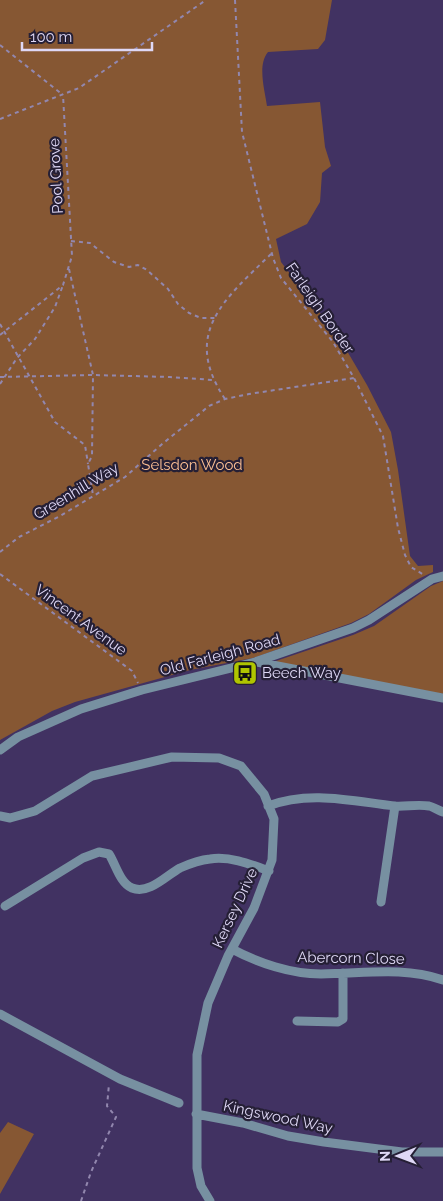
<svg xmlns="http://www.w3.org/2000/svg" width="443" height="1201" viewBox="0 0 443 1201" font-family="Raleway,sans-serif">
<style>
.green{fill:#865733}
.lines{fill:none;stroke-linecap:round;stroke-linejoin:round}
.path{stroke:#9287ae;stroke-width:2;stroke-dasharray:4 4;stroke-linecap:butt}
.minor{stroke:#7790a1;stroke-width:9}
.labels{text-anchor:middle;stroke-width:4.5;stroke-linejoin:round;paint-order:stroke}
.street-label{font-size:15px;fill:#dfd8f6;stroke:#251f35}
.park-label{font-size:15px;fill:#fcbf93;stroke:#251f35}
.poi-label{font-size:15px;fill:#dfd8f6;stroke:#251f35;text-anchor:start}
</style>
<rect width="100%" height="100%" fill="#413262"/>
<path class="green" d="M 0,0 L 332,0 L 325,40 L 318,49 L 268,52 C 257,65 265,91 267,106 L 320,102 L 325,147 L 331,166 L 322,173 L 320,202 L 307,224 L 276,239 L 281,262 L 340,339 L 367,385 L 391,432 L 398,470 L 410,556 L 418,566 L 433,565 L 433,572 L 416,580 L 369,614 L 351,623 L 253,658 L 190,670 L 75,702 L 52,711 L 0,740 Z
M 443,581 L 443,694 L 273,662 L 353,635 L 374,626 L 431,586 Z
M 8,1122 L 34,1134 L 0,1194 L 0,1133 Z"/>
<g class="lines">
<path class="path" d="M 235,0 L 242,132 L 273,258 L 281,278 L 333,342 L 354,378 L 383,436 L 398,528 L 405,555 L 411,567 L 424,575
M 0,45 L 63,95
M 0,119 L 79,88 L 206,0
M 71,241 L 90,243 L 114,262 L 129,267 L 138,265 L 147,270 L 168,289 L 178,304 L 189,313 L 201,318 L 215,318
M 69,269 L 93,375 L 92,456 L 88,464 L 93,495
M 0,324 L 55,422 L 85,445 L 88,464
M 0,335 L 63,285 L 72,256 L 63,95
M 0,377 L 93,375 L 170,377 L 213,380
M 0,384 L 17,358 L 35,339 L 55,307 L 63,285
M 225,399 C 181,333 225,299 271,254
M 0,552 L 19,537 L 60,516 L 125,477 L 161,445 L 209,406 L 225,399 L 249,394 L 354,378
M 0,574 L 132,671 L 138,683
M 81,1201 L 91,1172 L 116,1117 L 107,1106 L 109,1084"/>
<path class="minor" d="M 257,662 L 443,698
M 0,750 L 18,737 L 81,709 L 142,690 L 255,662 L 353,628 L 369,620 L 432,579 L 443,576
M 268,806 C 309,790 352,801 394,806 C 405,807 417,804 429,806 C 433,807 438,810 443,812
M 0,816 L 10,818 L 35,811 L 92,776 L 172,757 L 219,758 L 241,766 L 264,794 L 274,819 L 272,860 L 254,908 L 228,956 L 208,1003 L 197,1055 L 197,1168 L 201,1186 L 210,1201
M 381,902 L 395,806
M 5,906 L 83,858 L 99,852 L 109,854 C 116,865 120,883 132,888 C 149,895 167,875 180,868 C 189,864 200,860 210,859 C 230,856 250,864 269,871
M 232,949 C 258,963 291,974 321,974 C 362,974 403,966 443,980
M 0,1014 L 120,1079 L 179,1103
M 297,1021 L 338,1022 L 343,1019 L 343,973
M 196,1114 L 243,1123 L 288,1136 L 324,1142 L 402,1152 L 443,1152"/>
</g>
<defs>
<symbol id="bus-square" viewBox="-11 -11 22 22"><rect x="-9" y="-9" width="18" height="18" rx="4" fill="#b0c500" stroke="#251f35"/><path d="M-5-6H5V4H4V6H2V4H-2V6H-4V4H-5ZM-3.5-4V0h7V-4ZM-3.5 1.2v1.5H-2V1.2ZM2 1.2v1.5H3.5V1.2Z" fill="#111"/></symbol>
</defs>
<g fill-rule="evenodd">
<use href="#bus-square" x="231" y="659" width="28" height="28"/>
</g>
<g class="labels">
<g class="street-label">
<text transform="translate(56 176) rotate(-93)" y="5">Pool Grove</text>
<text transform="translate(320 308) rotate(55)" y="5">Farleigh Border</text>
<text transform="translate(76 491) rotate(-31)" y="5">Greenhill Way</text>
<text transform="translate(81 620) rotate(36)" y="5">Vincent Avenue</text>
<text transform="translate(220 655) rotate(-15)" y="5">Old Farleigh Road</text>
<text transform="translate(235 908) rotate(-65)" y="5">Kersey Drive</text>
<text transform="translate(351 958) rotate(1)" y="5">Abercorn Close</text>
<text transform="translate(278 1117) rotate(12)" y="5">Kingswood Way</text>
</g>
<g class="park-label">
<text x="192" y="470">Selsdon Wood</text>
</g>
<g class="poi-label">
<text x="262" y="678">Beech Way</text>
</g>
</g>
<g transform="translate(398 1156) rotate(269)" stroke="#251f35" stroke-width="4" paint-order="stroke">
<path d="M0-4L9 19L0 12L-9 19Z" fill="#dfd8f6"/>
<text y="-8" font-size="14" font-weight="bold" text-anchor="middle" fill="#dfd8f6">N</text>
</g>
<path d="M22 42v8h130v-8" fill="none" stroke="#dfd8f6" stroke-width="2.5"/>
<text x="30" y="42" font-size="15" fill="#dfd8f6" stroke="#251f35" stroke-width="4" paint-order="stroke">100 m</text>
</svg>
